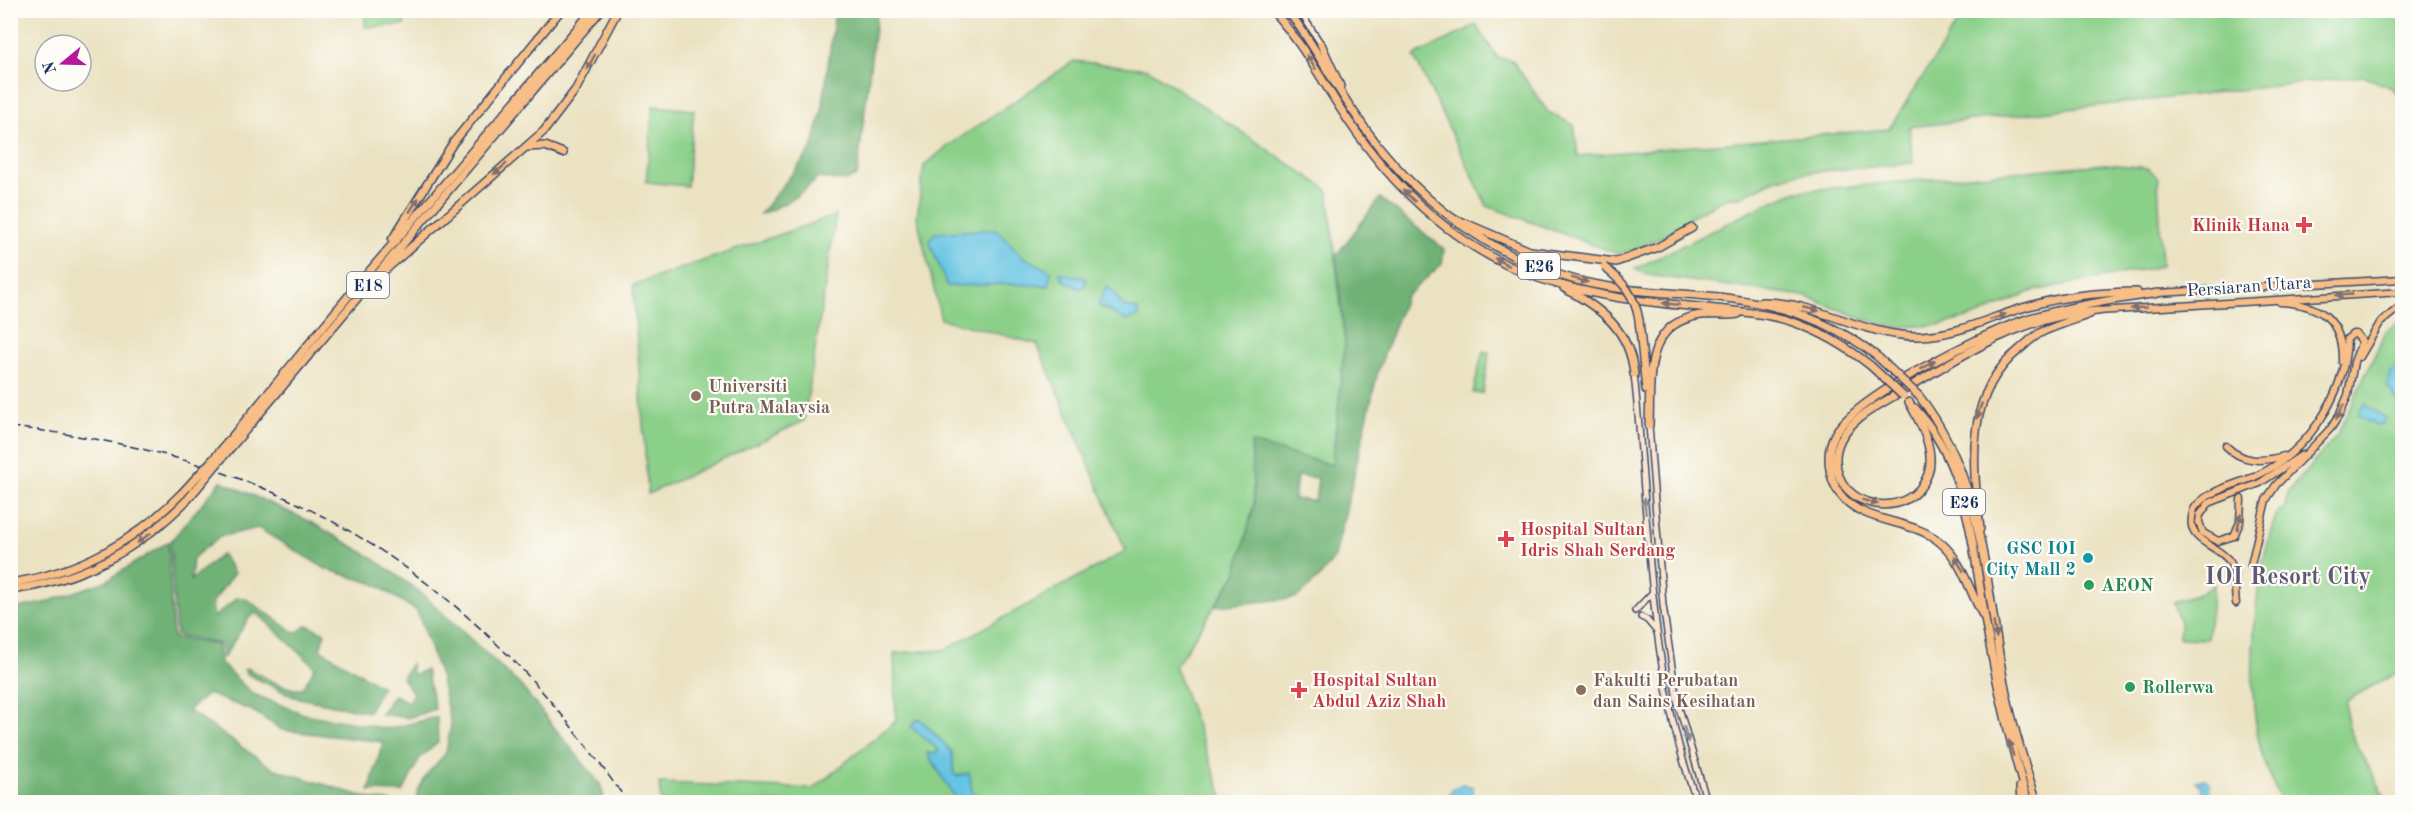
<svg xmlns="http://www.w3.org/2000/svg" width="2413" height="813" viewBox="0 0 2413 813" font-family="'Old Standard TT',serif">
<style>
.green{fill:#8bd089;stroke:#538074;stroke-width:1.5}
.forest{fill:#70b275;stroke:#46706a;stroke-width:1.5;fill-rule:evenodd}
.water{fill:#65c4e3;stroke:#407aa0;stroke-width:1.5}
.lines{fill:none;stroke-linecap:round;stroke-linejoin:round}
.secondary-casing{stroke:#3a4a6d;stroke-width:8}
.primary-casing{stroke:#3a4a6d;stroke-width:9}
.motorway-casing{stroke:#3a4a6d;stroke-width:10}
.secondary{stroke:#fce5cf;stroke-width:5}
.primary{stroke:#f7be87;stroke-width:6}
.motorway{stroke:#f7be87;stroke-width:7}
.rail{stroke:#1b2f5e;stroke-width:1.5;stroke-dasharray:9 4.5;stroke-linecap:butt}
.motorway-bridge-casing{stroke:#3a4a6d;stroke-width:10;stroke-linecap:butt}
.motorway-bridge{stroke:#f7be87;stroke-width:7}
.oneway{fill:#7e6f70}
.oneway2{fill:#8c8a96}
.health-dot{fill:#e0444e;stroke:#fdfcf7;stroke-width:2}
.education-dot{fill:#8d6e63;stroke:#fdfcf7;stroke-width:2}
.culture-dot{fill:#0f9aa8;stroke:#fdfcf7;stroke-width:2}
.leisure-dot{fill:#2e9e5b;stroke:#fdfcf7;stroke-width:2}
.labels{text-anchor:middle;stroke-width:4.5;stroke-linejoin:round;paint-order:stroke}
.shield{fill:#fdfcf7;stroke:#5f6c8c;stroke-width:1.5}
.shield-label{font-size:16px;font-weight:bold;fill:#1b2f5e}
.health-label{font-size:18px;font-weight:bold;fill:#be3a42;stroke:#fdfcf7;text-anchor:start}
.street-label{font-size:18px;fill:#1b2f5e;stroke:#fdfcf7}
.education-label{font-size:18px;font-weight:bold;fill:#785e54;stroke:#fdfcf7;text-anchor:start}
.culture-label{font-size:18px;font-weight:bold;fill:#0d838f;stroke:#fdfcf7;text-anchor:end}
.leisure-label{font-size:18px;font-weight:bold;fill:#27864d;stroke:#fdfcf7;text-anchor:start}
.district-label{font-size:24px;font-weight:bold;fill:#605974;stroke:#fdfcf7}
</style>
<rect width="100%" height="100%" fill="#fdfcf7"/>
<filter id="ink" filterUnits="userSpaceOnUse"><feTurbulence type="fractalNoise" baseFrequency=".0167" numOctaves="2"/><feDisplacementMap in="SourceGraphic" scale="12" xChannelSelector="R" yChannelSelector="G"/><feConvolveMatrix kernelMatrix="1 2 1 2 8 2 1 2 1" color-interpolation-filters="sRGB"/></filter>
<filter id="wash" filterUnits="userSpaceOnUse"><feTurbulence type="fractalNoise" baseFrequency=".008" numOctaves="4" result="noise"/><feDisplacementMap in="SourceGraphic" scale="24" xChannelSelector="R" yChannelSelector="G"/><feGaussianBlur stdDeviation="1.35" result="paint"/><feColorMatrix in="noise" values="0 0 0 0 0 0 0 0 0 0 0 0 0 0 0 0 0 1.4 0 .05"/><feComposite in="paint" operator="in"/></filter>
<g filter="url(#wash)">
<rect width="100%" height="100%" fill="#ebe2c1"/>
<path class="green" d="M 365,11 L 403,11 L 404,25 L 365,27 Z
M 1965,11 L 2402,11 L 2402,97 L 2392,88 L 2363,76 L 1909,127 L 1913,163 L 1800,173 L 1774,180 L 1740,197 L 1728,197 L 1692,216 L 1681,227 L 1641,247 L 1618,254 L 1487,206 L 1414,56 L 1476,25 L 1498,58 L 1512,60 L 1548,112 L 1574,125 L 1578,156 L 1889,129 Z
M 1074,61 L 1148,69 L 1328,190 L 1345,344 L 1332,465 L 1252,444 L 1254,505 L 1236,574 L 1175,667 L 1225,802 L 661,802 L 659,783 L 813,789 L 896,721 L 894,653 L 944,650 L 1126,551 L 1037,344 L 941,319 L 917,217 L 924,166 L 948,146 Z
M 653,106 L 694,110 L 687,186 L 646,182 Z
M 2105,164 L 2149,168 L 2158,179 L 2162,266 L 2033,291 L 1978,315 L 1940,325 L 1897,327 L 1863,319 L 1804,296 L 1647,275 L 1635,269 L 1764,205 L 1797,191 Z
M 836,215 L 804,421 L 648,494 L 633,285 Z
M 2402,319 L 2402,670 L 2347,700 C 2339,730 2377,775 2387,802 L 2281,802 C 2274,786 2266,768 2261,751 C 2245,687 2253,573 2278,511 L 2284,509 L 2289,491 L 2337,435 L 2386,331 Z
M 1483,351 L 1489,352 L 1483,393 L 1473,393 Z
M 2214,584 L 2207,639 L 2179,638 L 2180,622 L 2172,602 L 2197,595 Z"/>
<path class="forest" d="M 835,11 L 877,11 L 857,175 L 846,181 L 818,178 C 801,195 784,206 760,214 L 812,149 L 822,111 Z
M 1380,198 L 1444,249 L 1442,264 L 1405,297 L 1378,371 L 1335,557 L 1319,578 L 1296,598 L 1215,606 L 1236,574 L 1254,505 L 1251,443 L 1332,465 L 1345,344 L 1336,256 ZM 1297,476 L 1318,478 L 1315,501 L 1294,499 Z
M 221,481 L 309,521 L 371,557 L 420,592 L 520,685 L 600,784 L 604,797 L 573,802 L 416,802 L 418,790 L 428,773 L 446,753 L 451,724 L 440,676 L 417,611 L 375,584 L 326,569 L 258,528 L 219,537 L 193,558 L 191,580 L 222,554 L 234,573 L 212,603 L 214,617 L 237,598 L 246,599 L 296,633 L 307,625 L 325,633 L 320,649 L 382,687 L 368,712 L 294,697 L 247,674 L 244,670 L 247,668 C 257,673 291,694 302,688 C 307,684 311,673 315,667 L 258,614 L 254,614 L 249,618 L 223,658 L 220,644 L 176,635 L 170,542 Z
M 168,542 L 173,637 L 218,645 L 220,663 L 253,694 L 304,714 L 388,729 L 437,717 L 438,742 L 420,758 L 403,792 L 369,791 L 383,742 L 282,730 L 253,711 L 208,694 L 188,710 L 272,768 L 374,800 L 392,802 L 266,802 L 251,792 L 249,802 L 11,802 L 11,609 L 44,603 L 106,581 Z
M 411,664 L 412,675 L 426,670 L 435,709 L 408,718 L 381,714 L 394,695 L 408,702 L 413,693 L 402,678 Z"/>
<path class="water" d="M 996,229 L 1023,257 L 1051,271 L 1049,286 L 1010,284 L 947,286 L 929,241 L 935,233 Z
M 1060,273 L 1085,278 L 1086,284 L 1081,289 C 1073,284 1063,284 1060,273 Z
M 1106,287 L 1112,290 L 1123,306 L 1138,310 L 1139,316 L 1127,321 L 1098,305 Z
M 2402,364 L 2402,408 L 2387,385 L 2390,373 Z
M 2364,404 L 2386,418 L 2382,424 L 2375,425 L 2372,421 L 2368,422 L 2358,415 Z
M 920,719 L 952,752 L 954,774 L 957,776 L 969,773 L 972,791 L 979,802 L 958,802 L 927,753 L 935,754 L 939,750 L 911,727 L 915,721 Z
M 2205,779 L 2210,783 L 2209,792 L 2218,798 L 2219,802 L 2200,801 L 2203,788 L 2196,781 Z
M 1463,784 L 1473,787 L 1474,802 L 1445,802 L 1453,788 Z"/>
</g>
<g filter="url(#ink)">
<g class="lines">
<defs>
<path id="secondary" d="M 1299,10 L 1321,44
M 1634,374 C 1650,518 1646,666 1697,802
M 1649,425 L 1663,605 L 1677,701 L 1707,802
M 1635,611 L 1652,593
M 1641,617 L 1647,620 L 1657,632"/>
<path id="primary" d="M 2158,293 L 2402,279
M 2280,302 C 2320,304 2343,319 2342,362
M 2098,311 L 2402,292
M 2360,357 L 2380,323 L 2402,305
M 2226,446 C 2243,463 2262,462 2284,456
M 2241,499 L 2240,522 L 2234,536 L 2218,541 L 2203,533 L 2199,522 L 2200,515 L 2209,503 L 2260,483 L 2302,455
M 2236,603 C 2234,591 2237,572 2230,562 C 2217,542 2182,544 2194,509 C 2205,491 2235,485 2254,477 C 2308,453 2345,396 2347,339 L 2353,334 L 2356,334 L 2362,341 L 2354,362 L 2348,395 L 2340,414 L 2331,428 L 2276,485 L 2266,500 L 2251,565"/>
<path id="motorway" d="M 1272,10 C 1300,40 1320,77 1342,111 C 1384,176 1438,232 1509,266 C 1569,294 1634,301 1699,307 C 1730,311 1763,312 1793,322 C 1822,332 1847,347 1871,366
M 1287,10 C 1311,39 1328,74 1349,105 C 1384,160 1430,207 1486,241 C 1521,262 1564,280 1604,286 C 1653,295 1704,292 1752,302 C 1798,310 1844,329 1879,358
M 1321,44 L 1340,86
M 528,147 L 545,146 L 563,153
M 1458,220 L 1530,251 L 1616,262 L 1658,247 L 1692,228
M 392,240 L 453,143 L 561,10
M 384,271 L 544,131 L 576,89 L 618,10
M 1564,288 C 1601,308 1630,330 1634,374
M 1761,302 C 1817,301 1863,337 1920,336 C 1959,335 1993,316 2029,306 C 2064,296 2101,292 2137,292
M 1639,320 L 1646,390
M 1919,396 C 1983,476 1986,587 2004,683 C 2012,724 2024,763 2037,802
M 1909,402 C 1920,422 1936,450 1928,474 C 1911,522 1836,511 1836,459 C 1836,423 1880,405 1906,389 C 1964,353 2028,314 2098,311
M 1915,408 C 1970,468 1973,554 1987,630 C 1998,689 2010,745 2028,802
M 1649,425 C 1651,381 1642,323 1701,315 C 1713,314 1726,316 1738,314
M 217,455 L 356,287 L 593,10
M 222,458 L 601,10
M 1980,529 C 1973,466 1963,394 2020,349 C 2027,343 2034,336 2042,332 C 2057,325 2074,320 2090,314
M 10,583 C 79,573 134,542 182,493
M 10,590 C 81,581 138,550 188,499
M 1984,617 C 1969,592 1964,563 1941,543 C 1913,518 1863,525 1840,494 C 1828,478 1825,452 1835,434 C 1856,397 1982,334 2024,320 C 2068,306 2113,300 2158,293
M 2020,787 L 2021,802"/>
</defs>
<use href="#secondary" class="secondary-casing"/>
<use href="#primary" class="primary-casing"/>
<use href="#motorway" class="motorway-casing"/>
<use href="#secondary" class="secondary"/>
<use href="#primary" class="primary"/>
<use href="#motorway" class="motorway"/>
<path class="rail" d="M 10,427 C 205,447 364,512 504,651 C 551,697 590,750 628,802"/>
<defs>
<path id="motorway-bridge" d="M 1604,267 C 1624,282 1635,296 1639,320
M 1879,358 L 1919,396
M 1871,366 L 1903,396
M 182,493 L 217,455
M 188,499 L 222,458"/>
</defs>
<use href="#motorway-bridge" class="motorway-bridge-casing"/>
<use href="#motorway-bridge" class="motorway-bridge"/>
</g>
<defs><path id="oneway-solid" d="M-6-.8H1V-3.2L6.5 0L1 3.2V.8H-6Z" transform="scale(1.5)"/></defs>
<g class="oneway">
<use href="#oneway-solid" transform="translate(591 62) rotate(118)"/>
<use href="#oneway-solid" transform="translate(1311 62) rotate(-123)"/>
<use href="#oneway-solid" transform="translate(500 169) rotate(140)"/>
<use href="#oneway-solid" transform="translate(1409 196) rotate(-137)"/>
<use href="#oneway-solid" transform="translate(414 205) rotate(-57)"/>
<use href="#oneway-solid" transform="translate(1502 262) rotate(-152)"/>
<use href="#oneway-solid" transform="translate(1580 280) rotate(15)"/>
<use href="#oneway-solid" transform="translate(2344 295) rotate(177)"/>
<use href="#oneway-solid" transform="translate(1671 304) rotate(-174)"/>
<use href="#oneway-solid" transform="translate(2139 308) rotate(176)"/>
<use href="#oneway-solid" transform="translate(1811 309) rotate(13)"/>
<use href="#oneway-solid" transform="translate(1998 317) rotate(-19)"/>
<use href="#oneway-solid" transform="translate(1928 365) rotate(-31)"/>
<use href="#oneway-solid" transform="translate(1979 411) rotate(109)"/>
<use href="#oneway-solid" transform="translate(2340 412) rotate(116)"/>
<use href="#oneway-solid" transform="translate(1870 502) rotate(15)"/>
<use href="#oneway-solid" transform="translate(2239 522) rotate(-78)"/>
<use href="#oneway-solid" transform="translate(144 538) rotate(144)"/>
<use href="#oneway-solid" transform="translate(1959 564) rotate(-122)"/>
<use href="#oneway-solid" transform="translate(1995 630) rotate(80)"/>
<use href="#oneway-solid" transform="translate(2011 748) rotate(-106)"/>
</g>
<g class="oneway2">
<use href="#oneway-solid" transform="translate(1645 506) rotate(-95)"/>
<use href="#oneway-solid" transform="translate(1686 734) rotate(75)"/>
</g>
</g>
<g class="health-dot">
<path d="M2301 216h6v6h6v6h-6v6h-6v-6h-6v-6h6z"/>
<path d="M1503 530h6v6h6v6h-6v6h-6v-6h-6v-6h6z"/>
<path d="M1296 681h6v6h6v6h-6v6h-6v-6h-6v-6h6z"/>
</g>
<g class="education-dot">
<circle cx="696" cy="396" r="6"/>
<circle cx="1581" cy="690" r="6"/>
</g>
<circle class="culture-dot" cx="2088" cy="558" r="6"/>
<g class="leisure-dot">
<circle cx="2089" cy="585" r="6"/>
<circle cx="2130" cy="687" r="6"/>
</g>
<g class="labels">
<g class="shield">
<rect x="1518" y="253" width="42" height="26" rx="4.5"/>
<rect x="347" y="272" width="42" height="26" rx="4.5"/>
<rect x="1943" y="489" width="42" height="26" rx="4.5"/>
</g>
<g class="shield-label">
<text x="1539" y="272">E26</text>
<text x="368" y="291">E18</text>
<text x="1964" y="508">E26</text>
</g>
<g class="health-label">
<text x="2290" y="231" text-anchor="end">Klinik Hana</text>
<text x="1520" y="535">Hospital Sultan<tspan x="1520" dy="21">Idris Shah Serdang</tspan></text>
<text x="1312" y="686">Hospital Sultan<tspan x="1312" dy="21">Abdul Aziz Shah</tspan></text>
</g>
<g class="street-label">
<text transform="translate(2249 286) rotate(-4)" y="6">Persiaran Utara</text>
</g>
<g class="education-label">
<text x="708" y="392">Universiti<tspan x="708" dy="21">Putra Malaysia</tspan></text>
<text x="1593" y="686">Fakulti Perubatan<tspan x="1593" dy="21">dan Sains Kesihatan</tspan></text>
</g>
<g class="culture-label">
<text x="2076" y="554">GSC IOI<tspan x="2076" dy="21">City Mall 2</tspan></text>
</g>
<g class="leisure-label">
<text x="2101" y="591">AEON</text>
<text x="2142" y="693">Rollerwa</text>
</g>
<g class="district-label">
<text x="2288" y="584">IOI Resort City</text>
</g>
</g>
<rect width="2413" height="813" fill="none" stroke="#fdfcf7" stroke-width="36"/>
<g transform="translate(63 63) rotate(251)"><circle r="28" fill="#fdfcf7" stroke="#a3aaba" stroke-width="1.5"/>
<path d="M0-4.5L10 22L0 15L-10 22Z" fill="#b5179e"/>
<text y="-9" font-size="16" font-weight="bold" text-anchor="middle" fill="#1b2f5e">N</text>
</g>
</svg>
